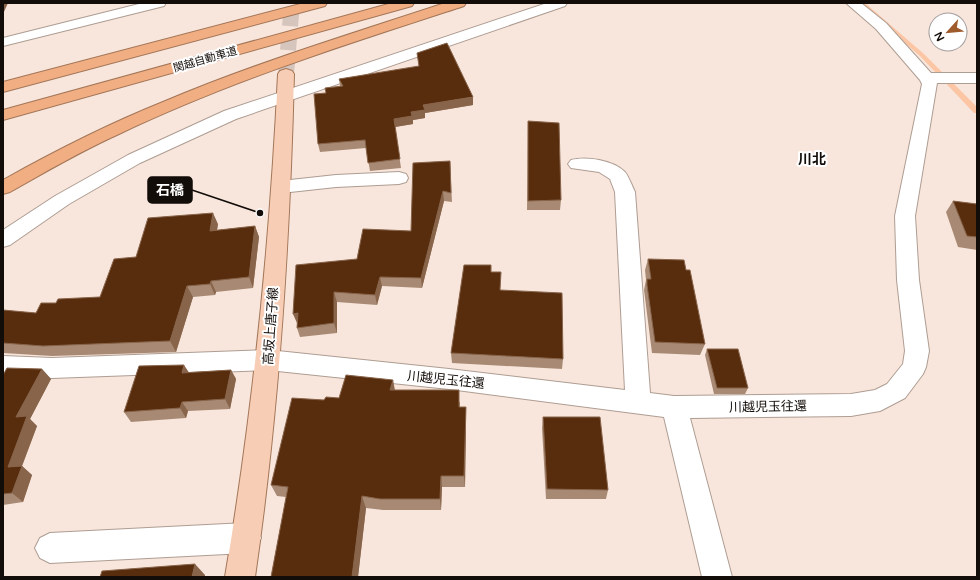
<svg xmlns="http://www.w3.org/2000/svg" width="980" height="580" viewBox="0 0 980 580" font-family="'Varela Round','Noto Sans JP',sans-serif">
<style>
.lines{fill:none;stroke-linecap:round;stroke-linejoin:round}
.stream{fill:#fcc5a4;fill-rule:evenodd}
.major-tunnel{stroke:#d6c5bc;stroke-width:16;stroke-dasharray:16 8;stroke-linecap:butt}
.minor-casing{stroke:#ae9d93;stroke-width:2}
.major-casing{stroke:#a37658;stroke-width:2}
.highway-casing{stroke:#a37658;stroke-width:2}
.minor{fill:#fff;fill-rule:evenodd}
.major{fill:#f7ceb5;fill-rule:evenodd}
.highway{fill:#f1ae83;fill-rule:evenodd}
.wall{fill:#a88a74}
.shaded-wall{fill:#88644b}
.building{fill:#582d0d;stroke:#88644b}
.labels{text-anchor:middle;stroke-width:4;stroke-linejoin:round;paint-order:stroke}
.far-street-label{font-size:11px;fill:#130d09;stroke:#fff}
.street-label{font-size:13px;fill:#130d09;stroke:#fff}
.neighbourhood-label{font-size:14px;font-weight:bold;fill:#130d09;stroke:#fff}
.leader{fill:none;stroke:#130d09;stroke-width:1.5}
.callout-dot{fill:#130d09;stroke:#fff;stroke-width:1.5}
.callout{fill:#130d09;stroke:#130d09;stroke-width:1.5}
.callout-label{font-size:14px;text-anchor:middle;font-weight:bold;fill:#fff}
</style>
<rect width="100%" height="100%" fill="#f8e6dc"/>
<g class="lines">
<path class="stream" d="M 858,3 L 865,3 L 924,54 L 977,107 L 977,113 L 974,113 L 920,56 Z"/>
<path class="major-tunnel" d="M 286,74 L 292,3"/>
<defs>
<path id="minor" d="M 143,3 L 166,3 L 164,6 L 3,46 L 3,38 Z
M 547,3 L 567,3 L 565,6 L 236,119 L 140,163 L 69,204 L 10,245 L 3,247 L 3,230 L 55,196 L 128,155 L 224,111 Z
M 846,3 L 861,3 L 886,23 L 931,73 L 977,73 L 977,83 L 937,83 L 915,216 L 919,280 L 929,351 L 926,367 L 923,374 L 905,398 L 880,411 L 851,416 L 690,418 L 732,577 L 702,577 L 664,417 L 449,389 L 268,370 L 52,378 L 3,376 L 3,356 L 52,358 L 268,350 L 449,369 L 625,390 L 615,192 L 610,179 L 599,172 L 571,168 L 568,164 L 571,160 C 586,156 613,160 625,172 C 629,177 632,186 635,192 L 650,393 L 674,396 L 851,394 L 875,390 L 887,384 L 903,364 L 905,351 L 897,280 L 895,216 L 922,84 L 920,80 L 876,29 Z
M 399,172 L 406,174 L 408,178 L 406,182 L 399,184 L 336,187 L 281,193 L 274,191 L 272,187 L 274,183 L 281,181 L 336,175 Z
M 246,523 L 256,528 L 261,538 L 256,548 L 246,553 L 50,563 L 40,558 L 35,548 L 40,538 L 50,533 Z"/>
<path id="major" d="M 286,69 L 292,71 L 294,74 C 290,242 279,411 255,577 L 225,577 C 253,411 270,242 278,74 L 280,71 Z"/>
<path id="highway" d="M 304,3 L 327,3 L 325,6 L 3,92 L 3,82 Z
M 392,3 L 414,3 L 412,6 L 3,120 L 3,110 Z
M 445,3 L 466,3 L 464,6 C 347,44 230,81 119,134 C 81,151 45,172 10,192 L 3,194 L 3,180 C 55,151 108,124 163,102 C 255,63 351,34 445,3 Z"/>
</defs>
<use href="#minor" class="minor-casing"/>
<use href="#major" class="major-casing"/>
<use href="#highway" class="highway-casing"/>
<use href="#minor" class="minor"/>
<use href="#major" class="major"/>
<use href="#highway" class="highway"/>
</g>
<path class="wall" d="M 339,79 L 473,105 L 425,113 L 425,118 L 413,120 L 413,124 L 395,127 L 401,168 L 370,171 L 366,148 L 320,152 L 318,144 L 326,93 L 340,86 Z
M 528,121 L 561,200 L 560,210 L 527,210 Z
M 450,161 L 452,202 L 444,201 L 422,288 L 382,286 L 377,305 L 337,302 L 337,333 L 300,337 L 297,328 L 297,323 L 357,259 L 411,231 Z
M 953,201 L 977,204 L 977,250 L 958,247 L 946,212 Z
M 218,224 L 217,230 L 255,226 L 259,237 L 253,288 L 216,292 L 215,295 L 193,297 L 176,352 L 52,356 L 3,353 L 3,310 L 36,313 L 56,303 L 100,297 L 136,257 Z
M 648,259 L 686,270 L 705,344 L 700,355 L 652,353 L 644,290 L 646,280 L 645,270 Z
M 491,272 L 500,290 L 563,359 L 562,369 L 452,363 L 451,353 Z
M 707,349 L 748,388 L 745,394 L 714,394 L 705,355 Z
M 42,369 L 51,379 L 30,419 L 37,426 L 22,466 L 32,475 L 23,502 L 3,505 L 3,375 Z
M 231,370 L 236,379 L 230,409 L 188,411 L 186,418 L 131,422 L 124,412 L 189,372 Z
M 393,380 L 395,390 L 460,402 L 460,407 L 466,407 L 466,419 L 465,487 L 442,487 L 441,510 L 383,510 L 366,508 L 358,577 L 271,577 L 286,497 L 277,496 L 271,485 L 324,400 L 339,398 Z
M 543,417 L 608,490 L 606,499 L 546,499 L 542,428 Z"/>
<path class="shaded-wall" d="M 3,3 L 8,3 L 3,14 Z
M 473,97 L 473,105 L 425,113 L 425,118 L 413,120 L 413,124 L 395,127 L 394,119 L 411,112 L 423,105 Z
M 443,191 L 444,201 L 422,288 L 421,278 Z
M 213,213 L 218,224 L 215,242 L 210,231 Z
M 255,226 L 259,237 L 253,288 L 249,277 Z
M 380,277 L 382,286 L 377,305 L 375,295 Z
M 211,281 L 216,292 L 215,295 L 210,284 Z
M 187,286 L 193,297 L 176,352 L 170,341 Z
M 334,292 L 337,302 L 337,333 L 334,323 Z
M 298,313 L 301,323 L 297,323 L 293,314 Z
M 184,365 L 190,374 L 182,373 Z
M 42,369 L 51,379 L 30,419 L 37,426 L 22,466 L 32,475 L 23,502 L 12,493 L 8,467 L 16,417 Z
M 231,370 L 236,379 L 230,409 L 225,399 Z
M 393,380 L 395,393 L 390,390 Z
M 182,402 L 188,411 L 186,418 L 180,408 Z
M 466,407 L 466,419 L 465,487 L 464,476 Z
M 441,476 L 442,487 L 441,510 L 440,499 Z
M 362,496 L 366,508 L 358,577 L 352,577 Z
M 195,564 L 205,575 L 205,577 L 192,577 Z"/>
<path class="building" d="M 447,43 L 473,97 L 423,105 L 425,110 L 411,112 L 412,116 L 394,119 L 400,159 L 368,163 L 365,140 L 318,144 L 314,94 L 326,93 L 325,88 L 343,86 L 339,79 L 419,66 L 417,53 Z
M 528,121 L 559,123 L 561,200 L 528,201 Z
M 450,161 L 451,193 L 443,191 L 421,278 L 380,277 L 375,295 L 334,292 L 334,323 L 297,328 L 298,313 L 293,314 L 296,265 L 357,259 L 363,229 L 411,231 L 413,163 Z
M 953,201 L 977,204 L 977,237 L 967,236 Z
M 213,213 L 210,231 L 255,226 L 249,277 L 211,281 L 210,284 L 187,286 L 170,341 L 43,346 L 3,343 L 3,310 L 36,313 L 41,303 L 56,303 L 58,299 L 100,297 L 114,259 L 136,257 L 148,218 Z
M 648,259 L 684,260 L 686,270 L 690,270 L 705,344 L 655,342 L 647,285 L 647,279 L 651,279 Z
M 464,265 L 491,265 L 491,272 L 501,272 L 500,290 L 562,293 L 563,359 L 451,353 Z
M 707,349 L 738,349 L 748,388 L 717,388 Z
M 184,365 L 182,373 L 231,370 L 225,399 L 182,402 L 180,408 L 124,412 L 139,366 Z
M 7,368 L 42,369 L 16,417 L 27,416 L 8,467 L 22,466 L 12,493 L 3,494 L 3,375 Z
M 346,375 L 393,380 L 390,390 L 459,390 L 459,407 L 466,407 L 464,476 L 441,476 L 440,499 L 380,499 L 362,496 L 352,577 L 271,577 L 288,487 L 271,485 L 292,398 L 324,400 L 326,397 L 339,398 Z
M 543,417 L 600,417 L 608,490 L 547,489 Z
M 195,564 L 192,577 L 100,577 L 102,571 Z"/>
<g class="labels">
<g class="far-street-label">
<text transform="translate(205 59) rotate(-16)" y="4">関越自動車道</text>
</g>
<g class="street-label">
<text transform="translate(270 326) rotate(-86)" y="5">高坂上唐子線</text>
<text transform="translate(446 379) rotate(6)" y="5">川越児玉往還</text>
<text transform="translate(768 406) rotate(-1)" y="5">川越児玉往還</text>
</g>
<g class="neighbourhood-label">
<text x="812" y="164">川北</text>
</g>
</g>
<path class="leader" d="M260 213L192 190"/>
<circle class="callout-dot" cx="260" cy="213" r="4"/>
<rect class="callout" x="148" y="177" width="44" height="26" rx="4"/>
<g class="callout-label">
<text x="170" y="195">石橋</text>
</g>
<rect width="980" height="580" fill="none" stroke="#130d09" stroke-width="8"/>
<g transform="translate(948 32) rotate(243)"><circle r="19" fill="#ffffff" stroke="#a19e9d"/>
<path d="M0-3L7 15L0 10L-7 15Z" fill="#9f5b2c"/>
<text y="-6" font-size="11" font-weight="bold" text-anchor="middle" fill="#130d09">N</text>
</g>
</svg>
